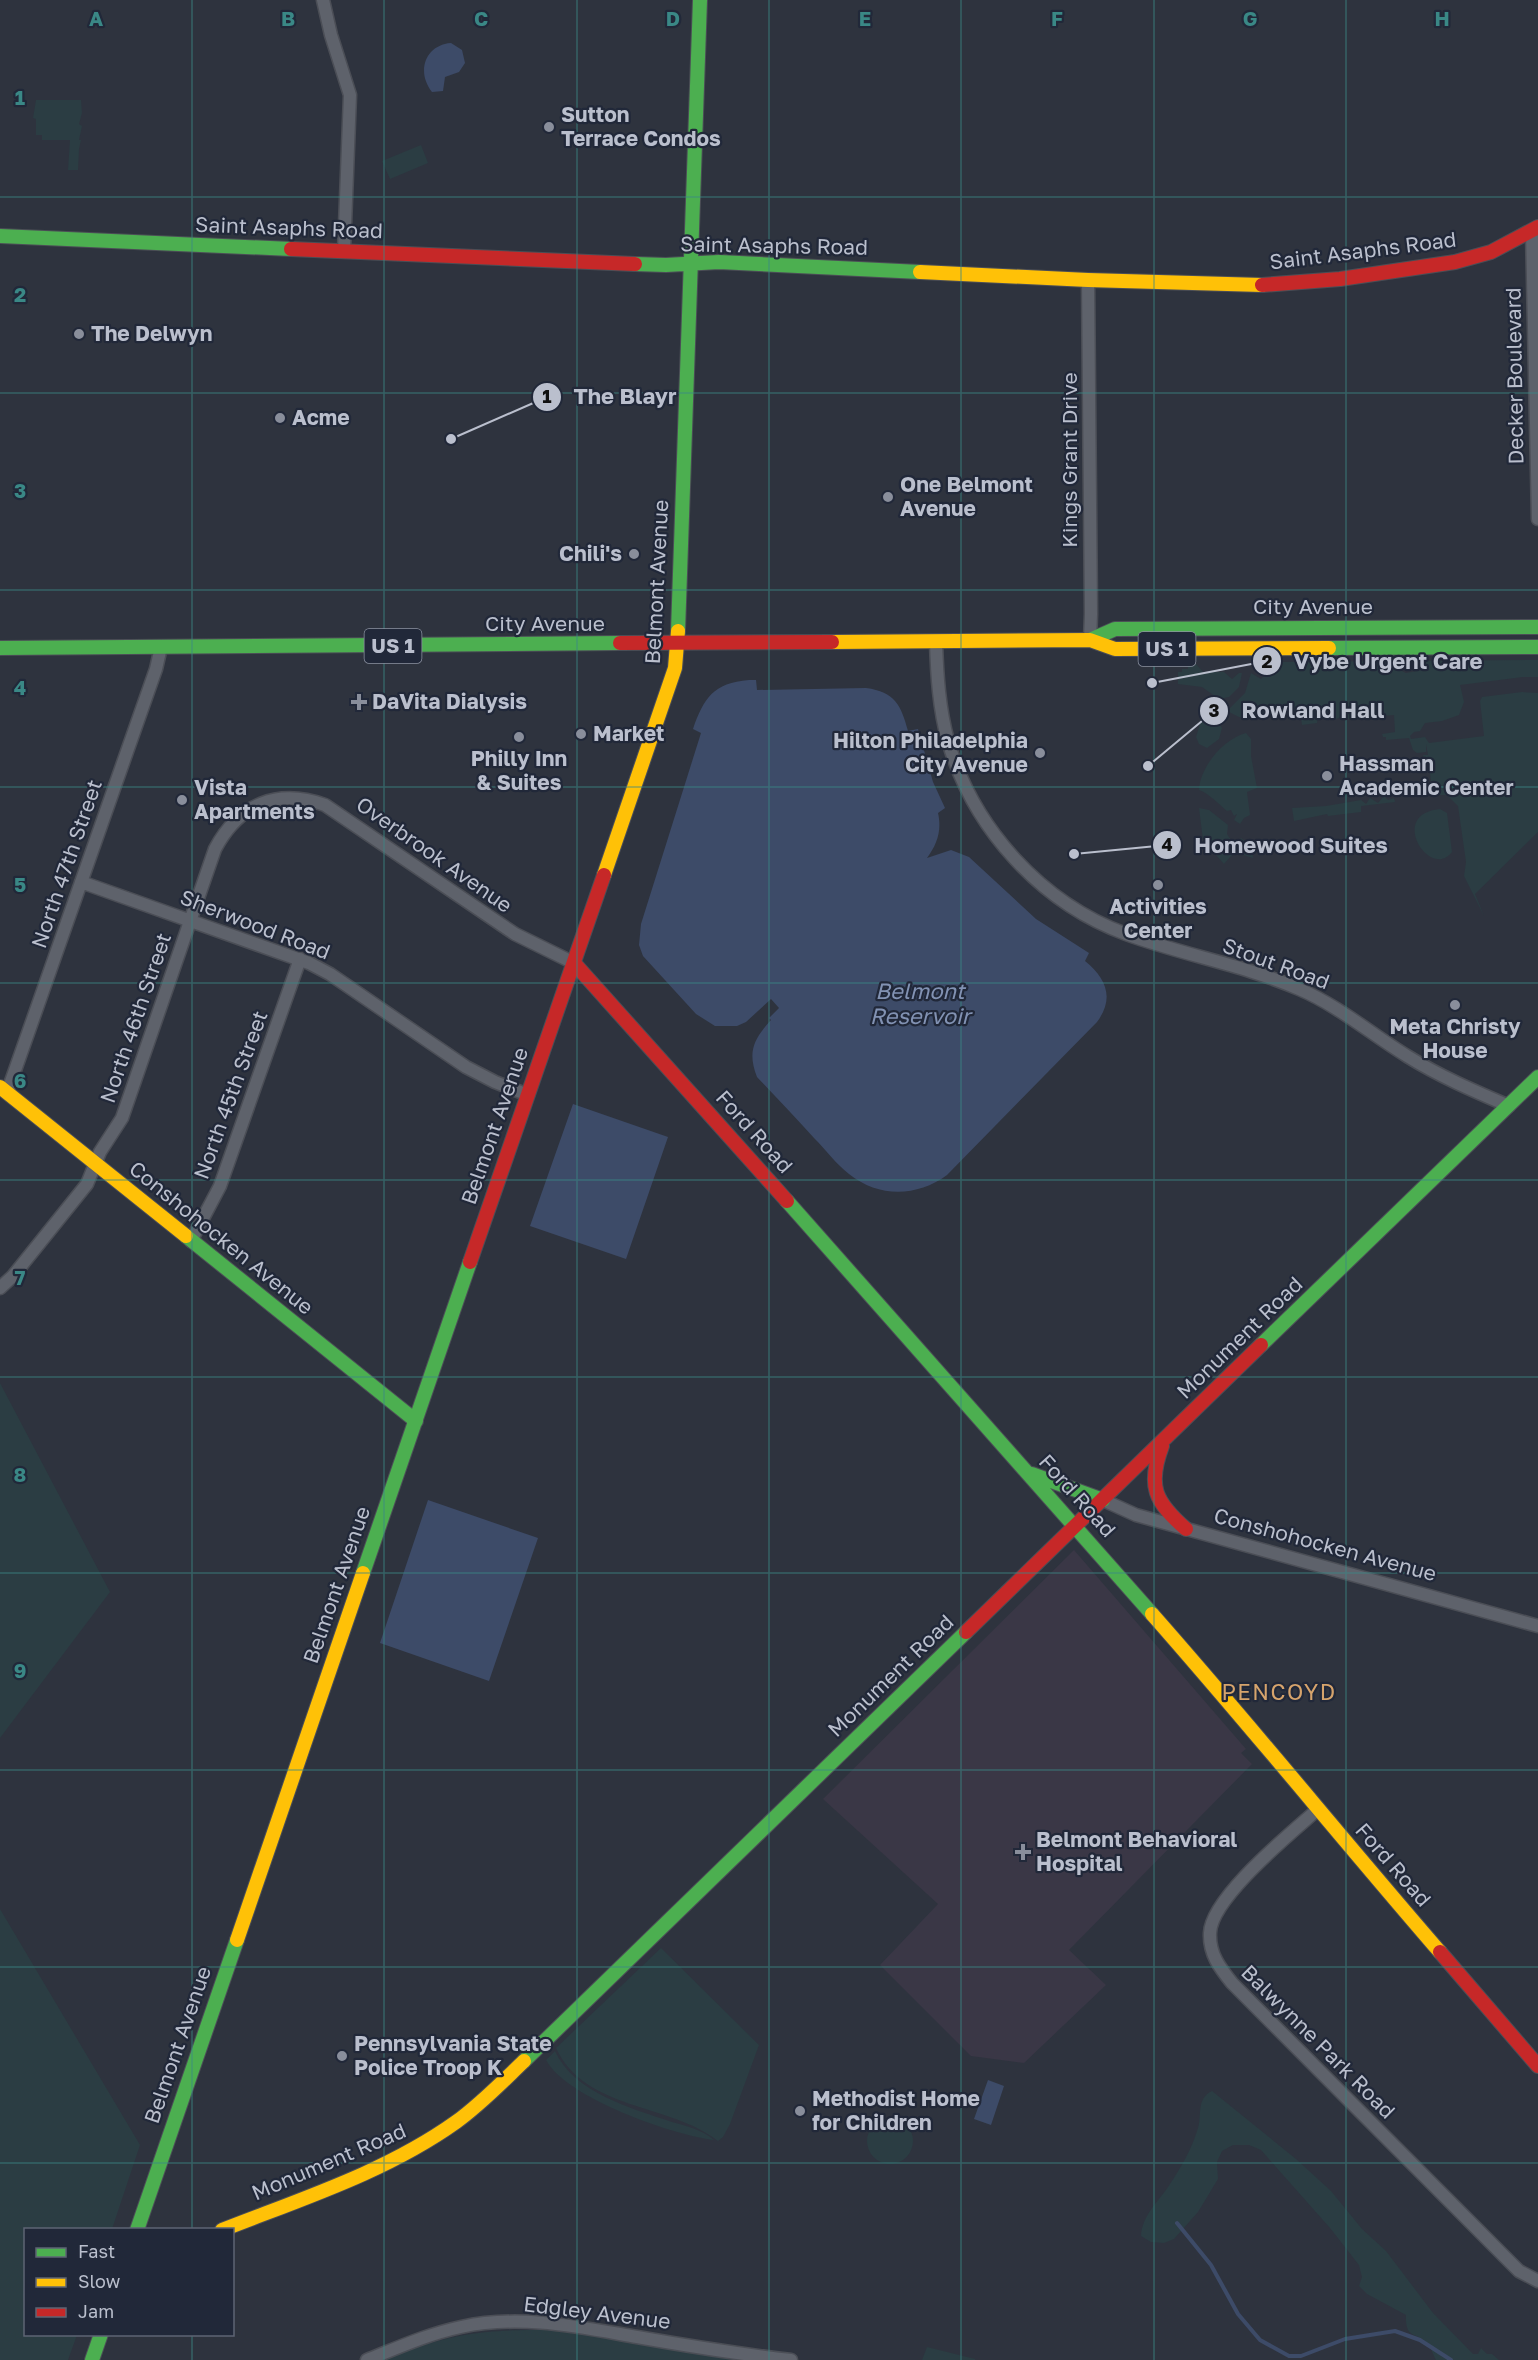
<svg xmlns="http://www.w3.org/2000/svg" width="1538" height="2360" viewBox="0 0 1538 2360" font-family="'Golos Text',sans-serif">
<style>
.medical{fill:#3a3746}
.green{fill:#2b3d43;fill-rule:evenodd}
.water{fill:#3d4b68}
.lines{fill:none;stroke-linecap:round;stroke-linejoin:round}
.stream{stroke:#3d4b68;stroke-width:4}
.street-casing{stroke:#4b4e56;stroke-width:15}
.fast-casing{stroke:#4b4e56;stroke-width:16}
.slow-casing{stroke:#4b4e56;stroke-width:16}
.jam-casing{stroke:#4b4e56;stroke-width:16}
.street{stroke:#5e626b;stroke-width:12}
.fast{stroke:#4caf50;stroke-width:14}
.slow{stroke:#ffc107;stroke-width:14}
.jam{stroke:#c62828;stroke-width:14}
.grid{fill:none;stroke:#3a8886;stroke-width:1.5;stroke-opacity:0.55}
.poi-dot{fill:#898e9b;stroke:#212839;stroke-width:2}
.labels{text-anchor:middle;stroke-width:4.5;stroke-linejoin:round;paint-order:stroke}
.shield{fill:#212839;stroke:#8c92a1;stroke-width:1.5}
.shield-label{font-size:20px;font-weight:bold;fill:#babfcd}
.poi-label{font-size:21px;font-weight:bold;fill:#babfcd;stroke:#212839;text-anchor:start}
.street-label{font-size:21px;fill:#babfcd;stroke:#212839}
.water-label{font-size:22px;font-style:italic;fill:#8292b3;stroke:#212839}
.neighbourhood-label{font-size:22px;letter-spacing:1.5px;fill:#d6a46c;stroke:#212839}
.grid-label{font-size:20px;text-anchor:middle;font-weight:bold;fill:#3a8886;stroke:#212839;stroke-width:4.5;stroke-linejoin:round;paint-order:stroke}
.leader{fill:none;stroke:#babfcd;stroke-width:2}
.callout-dot{fill:#babfcd;stroke:#212839;stroke-width:2}
.mark-label{font-size:18px;text-anchor:middle;font-weight:bold;fill:#111}
.callout-label{font-size:22px;text-anchor:middle;font-weight:bold;fill:#babfcd;stroke:#212839;stroke-width:4.5;stroke-linejoin:round;paint-order:stroke}
</style>
<rect width="100%" height="100%" fill="#2e333e"/>
<path class="medical" d="M 1074,1550 L 1246,1749 L 1241,1753 L 1252,1764 L 1069,1950 L 1106,1985 L 1024,2063 L 971,2056 L 880,1965 L 938,1904 L 823,1799 Z"/>
<path class="green" d="M 36,100 L 81,100 L 82,113 L 79,124 L 82,126 L 79,140 L 81,140 L 79,149 L 78,170 L 68,170 L 70,140 L 42,140 L 42,135 L 36,135 L 36,119 L 33,118 Z
M 421,145 L 428,163 L 390,179 L 382,161 Z
M 1538,660 L 1538,677 L 1523,677 L 1460,685 L 1464,702 L 1459,715 L 1442,721 L 1425,723 L 1420,731 L 1414,732 L 1410,736 L 1411,739 L 1425,737 L 1429,743 L 1484,736 L 1480,701 L 1482,697 L 1522,692 L 1538,693 L 1538,832 L 1475,894 L 1484,916 L 1464,876 L 1466,862 L 1458,806 L 1447,795 L 1436,795 L 1434,783 L 1431,783 L 1430,772 L 1426,772 L 1423,755 L 1428,755 L 1426,744 L 1426,752 L 1417,753 L 1413,750 L 1409,738 L 1386,740 L 1386,737 L 1383,737 L 1382,734 L 1395,732 L 1394,715 L 1348,719 L 1346,715 L 1336,719 L 1335,717 L 1318,715 L 1317,723 L 1302,725 L 1300,711 L 1260,716 L 1259,710 L 1249,711 L 1249,718 L 1239,717 L 1227,711 L 1245,693 L 1251,673 L 1261,679 L 1269,671 L 1273,671 L 1273,662 ZM 1399,663 L 1425,663 L 1422,670 L 1406,673 L 1400,670 Z
M 1188,664 L 1196,664 L 1203,672 L 1224,672 L 1232,679 L 1239,673 L 1242,673 L 1239,687 L 1229,697 L 1219,699 L 1202,687 L 1178,684 L 1178,672 L 1182,672 L 1182,669 L 1188,669 Z
M 1206,718 L 1216,719 L 1222,728 L 1219,739 L 1207,748 L 1199,744 L 1196,737 L 1200,724 Z
M 1246,733 L 1251,739 L 1251,756 L 1257,788 L 1247,792 L 1250,815 L 1244,818 L 1240,824 L 1234,820 L 1237,814 L 1234,816 L 1231,810 L 1227,811 C 1220,805 1207,792 1199,790 C 1200,767 1223,739 1246,733 Z
M 1384,796 L 1388,800 L 1394,798 L 1395,802 L 1361,806 L 1361,812 L 1328,816 L 1327,814 L 1294,821 L 1292,808 L 1326,806 L 1361,800 L 1366,804 L 1370,798 L 1378,803 Z
M 1199,808 L 1209,810 L 1228,825 L 1227,834 L 1232,842 L 1209,854 L 1203,840 Z
M 1440,809 L 1447,813 L 1452,852 C 1430,881 1387,814 1440,809 Z
M 1241,838 L 1246,842 L 1251,842 L 1253,858 L 1237,853 L 1231,856 L 1224,864 L 1216,855 L 1236,844 Z
M 0,1383 L 110,1592 L 0,1738 Z
M 0,1909 L 140,2145 L 112,2229 L 26,2230 L 26,2334 L 77,2335 L 68,2360 L 0,2360 Z
M 661,1948 L 759,2045 L 730,2124 L 723,2137 L 718,2141 C 670,2103 585,2111 556,2048 Z
M 555,2051 C 574,2093 631,2108 672,2122 C 686,2126 703,2130 714,2140 C 673,2135 566,2098 546,2060 Z
M 1212,2091 L 1296,2159 L 1331,2191 L 1362,2229 L 1386,2251 L 1433,2313 L 1473,2354 L 1478,2354 L 1481,2348 L 1487,2354 L 1492,2354 L 1499,2360 L 1436,2360 C 1433,2355 1431,2347 1427,2343 C 1416,2331 1405,2340 1406,2315 L 1367,2294 L 1359,2286 L 1362,2277 L 1359,2265 L 1330,2228 L 1261,2150 L 1249,2145 L 1233,2145 L 1222,2151 L 1217,2162 L 1218,2179 L 1198,2212 L 1174,2239 L 1164,2243 L 1151,2242 L 1141,2236 C 1142,2216 1157,2203 1168,2187 C 1180,2169 1192,2149 1198,2128 C 1202,2114 1196,2099 1212,2091 Z
M867 2141a23 23 0 1 1 46 0a23 23 0 1 1-46 0Z
M 527,2330 L 569,2330 L 752,2360 L 384,2360 C 438,2338 468,2331 527,2330 Z
M 927,2347 L 975,2359 L 975,2360 L 922,2360 Z"/>
<path class="water" d="M 451,43 L 462,50 L 465,63 L 459,72 L 445,77 L 443,91 L 432,92 C 416,72 425,45 451,43 Z
M 749,680 L 756,680 L 757,690 L 866,688 C 895,692 901,705 908,731 L 918,729 L 933,782 L 945,808 L 938,813 C 942,831 937,844 927,858 L 951,850 L 969,857 L 1036,919 L 1089,953 L 1085,961 C 1106,978 1115,998 1097,1022 L 947,1175 C 917,1197 879,1198 849,1174 C 836,1164 826,1150 814,1138 C 795,1117 776,1097 757,1077 C 747,1051 754,1039 771,1020 L 769,1018 L 779,1008 L 771,999 L 746,1022 L 737,1026 L 715,1026 L 696,1014 L 643,956 L 639,945 L 641,924 L 701,733 L 693,729 C 704,698 713,683 749,680 Z
M 573,1104 L 668,1137 L 626,1259 L 530,1226 Z
M 428,1500 L 538,1538 L 489,1681 L 380,1643 Z
M 988,2080 L 1004,2086 L 991,2125 L 974,2119 Z"/>
<g class="lines">
<path class="stream" d="M 1177,2223 L 1211,2265 L 1238,2314 L 1260,2340 L 1289,2356 L 1301,2356 L 1345,2339 L 1395,2331 L 1420,2340 L 1451,2360"/>
<defs>
<path id="street" d="M 323,0 L 331,35 L 350,95 L 344,251
M 1532,231 L 1538,519
M 1088,280 L 1091,614 L 1090,640
M 936,642 C 937,675 939,708 948,741 C 973,828 1041,903 1126,934 C 1183,955 1244,965 1299,989 C 1339,1006 1371,1034 1407,1056 C 1439,1076 1474,1091 1509,1106
M 81,882 L 309,963 L 330,974 L 466,1067 L 495,1082 L 528,1095
M 7,1093 L 156,669 L 161,647
M 191,1241 L 220,1186 L 300,959
M 0,1288 L 13,1276 L 87,1184 L 100,1152 L 122,1118 L 215,849 C 239,804 277,788 325,805 L 515,934 L 574,963
M 1103,1500 L 1136,1515 L 1538,1626
M 1317,1810 C 1290,1834 1211,1898 1210,1933 C 1209,1954 1220,1968 1232,1983 L 1507,2259 L 1519,2271 L 1538,2281
M 367,2360 C 397,2348 428,2334 461,2327 C 520,2314 579,2327 637,2337 C 688,2346 739,2354 791,2360"/>
<path id="fast" d="M 0,236 L 291,249
M 635,264 L 666,265 L 719,262 L 920,272
M 678,631 L 700,0
M 1090,640 L 1115,629 L 1538,627
M 0,648 L 620,643
M 1329,648 L 1538,647
M 787,1201 L 1152,1614
M 186,1236 L 416,1421
M 1261,1345 L 1538,1077
M 1032,1474 L 1103,1500
M 363,1573 L 470,1262
M 524,2061 L 966,1632
M 137,2230 L 237,1940
M 92,2360 L 101,2334"/>
<path id="slow" d="M 920,272 L 1088,280 L 1262,285
M 832,642 L 1090,640 L 1115,649 L 1329,648
M 604,875 L 675,668 L 678,631
M 0,1087 L 186,1236
M 1152,1614 C 1250,1725 1343,1840 1440,1952
M 237,1940 L 363,1573
M 222,2230 C 301,2199 386,2172 456,2122 C 481,2104 502,2082 524,2061"/>
<path id="jam" d="M 291,249 L 635,264
M 1262,285 L 1340,279 L 1455,262 L 1491,252 L 1538,227
M 620,643 L 832,642
M 574,963 L 787,1201
M 470,1262 L 604,875
M 1162,1446 C 1147,1486 1155,1502 1186,1529
M 966,1632 L 1261,1345
M 1440,1952 L 1538,2066"/>
</defs>
<use href="#street" class="street-casing"/>
<use href="#fast" class="fast-casing"/>
<use href="#slow" class="slow-casing"/>
<use href="#jam" class="jam-casing"/>
<use href="#street" class="street"/>
<use href="#fast" class="fast"/>
<use href="#slow" class="slow"/>
<use href="#jam" class="jam"/>
</g>
<path class="grid" d="M 192,0 L 192,2230M 384,0 L 384,2360M 577,0 L 577,2360M 769,0 L 769,2360M 961,0 L 961,2360M 1154,0 L 1154,2360M 1346,0 L 1346,2360M 0,197 L 1538,197M 0,393 L 1538,393M 0,590 L 1538,590M 0,787 L 1538,787M 0,983 L 1538,983M 0,1180 L 1538,1180M 0,1377 L 1538,1377M 0,1573 L 1538,1573M 0,1770 L 1538,1770M 0,1967 L 1538,1967M 0,2163 L 1538,2163M 192,2334 L 192,2360"/>
<g class="poi-dot">
<circle cx="549" cy="127" r="6"/>
<circle cx="79" cy="334" r="6"/>
<circle cx="280" cy="418" r="6"/>
<circle cx="888" cy="497" r="6"/>
<circle cx="634" cy="554" r="6"/>
<path d="M356 693h6v6h6v6h-6v6h-6v-6h-6v-6h6z"/>
<circle cx="581" cy="734" r="6"/>
<circle cx="519" cy="737" r="6"/>
<circle cx="1040" cy="753" r="6"/>
<circle cx="1327" cy="776" r="6"/>
<circle cx="182" cy="800" r="6"/>
<circle cx="1158" cy="885" r="6"/>
<circle cx="1455" cy="1005" r="6"/>
<path d="M1020 1843h6v6h6v6h-6v6h-6v-6h-6v-6h6z"/>
<circle cx="342" cy="2056" r="6"/>
<circle cx="800" cy="2111" r="6"/>
</g>
<g class="labels">
<g class="shield">
<rect x="364.5" y="629" width="57" height="34" rx="4.5"/>
<rect x="1138.5" y="632" width="57" height="34" rx="4.5"/>
</g>
<g class="shield-label">
<text x="393" y="653">US 1</text>
<text x="1167" y="656">US 1</text>
</g>
<g class="poi-label">
<text x="561" y="122">Sutton<tspan x="561" dy="24">Terrace Condos</tspan></text>
<text x="91" y="341">The Delwyn</text>
<text x="292" y="425">Acme</text>
<text x="900" y="492">One Belmont<tspan x="900" dy="24">Avenue</tspan></text>
<text x="622" y="561" text-anchor="end">Chili's</text>
<text x="372" y="709">DaVita Dialysis</text>
<text x="593" y="741">Market</text>
<text x="1028" y="748" text-anchor="end">Hilton Philadelphia<tspan x="1028" dy="24">City Avenue</tspan></text>
<text x="519" y="766" text-anchor="middle">Philly Inn<tspan x="519" dy="24">&amp; Suites</tspan></text>
<text x="1339" y="771">Hassman<tspan x="1339" dy="24">Academic Center</tspan></text>
<text x="194" y="795">Vista<tspan x="194" dy="24">Apartments</tspan></text>
<text x="1158" y="914" text-anchor="middle">Activities<tspan x="1158" dy="24">Center</tspan></text>
<text x="1455" y="1034" text-anchor="middle">Meta Christy<tspan x="1455" dy="24">House</tspan></text>
<text x="1036" y="1847">Belmont Behavioral<tspan x="1036" dy="24">Hospital</tspan></text>
<text x="354" y="2051">Pennsylvania State<tspan x="354" dy="24">Police Troop K</tspan></text>
<text x="812" y="2106">Methodist Home<tspan x="812" dy="24">for Children</tspan></text>
</g>
<g class="street-label">
<text transform="translate(289 228) rotate(2)" y="7">Saint Asaphs Road</text>
<text transform="translate(774 246) rotate(1)" y="7">Saint Asaphs Road</text>
<text transform="translate(1363 251) rotate(-7)" y="7">Saint Asaphs Road</text>
<text transform="translate(1515 376) rotate(-91)" y="7">Decker Boulevard</text>
<text transform="translate(1070 460) rotate(-90)" y="7">Kings Grant Drive</text>
<text transform="translate(657 582) rotate(-87)" y="7">Belmont Avenue</text>
<text x="1313" y="614">City Avenue</text>
<text x="545" y="631">City Avenue</text>
<text transform="translate(434 855) rotate(35)" y="7">Overbrook Avenue</text>
<text transform="translate(67 864) rotate(-71)" y="7">North 47th Street</text>
<text transform="translate(255 925) rotate(21)" y="7">Sherwood Road</text>
<text transform="translate(1276 964) rotate(20)" y="7">Stout Road</text>
<text transform="translate(136 1018) rotate(-71)" y="7">North 46th Street</text>
<text transform="translate(231 1095) rotate(-70)" y="7">North 45th Street</text>
<text transform="translate(495 1126) rotate(-71)" y="7">Belmont Avenue</text>
<text transform="translate(754 1132) rotate(48)" y="7">Ford Road</text>
<text transform="translate(221 1238) rotate(39)" y="7">Conshohocken Avenue</text>
<text transform="translate(1240 1338) rotate(-44)" y="7">Monument Road</text>
<text transform="translate(1077 1496) rotate(48)" y="7">Ford Road</text>
<text transform="translate(1325 1545) rotate(15)" y="7">Conshohocken Avenue</text>
<text transform="translate(337 1585) rotate(-71)" y="7">Belmont Avenue</text>
<text transform="translate(891 1676) rotate(-44)" y="7">Monument Road</text>
<text transform="translate(1393 1865) rotate(49)" y="7">Ford Road</text>
<text transform="translate(1318 2042) rotate(45)" y="7">Balwynne Park Road</text>
<text transform="translate(178 2045) rotate(-71)" y="7">Belmont Avenue</text>
<text transform="translate(329 2162) rotate(-23)" y="7">Monument Road</text>
<text transform="translate(597 2313) rotate(7)" y="7">Edgley Avenue</text>
</g>
<g class="water-label">
<text x="920" y="999">Belmont<tspan x="920" dy="25">Reservoir</tspan></text>
</g>
<g class="neighbourhood-label">
<text x="1279" y="1700">PENCOYD</text>
</g>
</g>
<g class="grid-label">
<text x="96" y="26">A</text>
<text x="288" y="26">B</text>
<text x="481" y="26">C</text>
<text x="673" y="26">D</text>
<text x="865" y="26">E</text>
<text x="1057" y="26">F</text>
<text x="1250" y="26">G</text>
<text x="1442" y="26">H</text>
<text x="20" y="105">1</text>
<text x="20" y="302">2</text>
<text x="20" y="498">3</text>
<text x="20" y="695">4</text>
<text x="20" y="892">5</text>
<text x="20" y="1088">6</text>
<text x="20" y="1285">7</text>
<text x="20" y="1482">8</text>
<text x="20" y="1678">9</text>
</g>
<path class="leader" d="M451 439L547 397M1152 683L1267 661M1148 766L1214 711M1074 854L1167 845"/>
<g class="callout-dot">
<circle cx="451" cy="439" r="6"/>
<circle cx="1152" cy="683" r="6"/>
<circle cx="1148" cy="766" r="6"/>
<circle cx="1074" cy="854" r="6"/>
<circle cx="547" cy="397" r="15"/>
<circle cx="1267" cy="661" r="15"/>
<circle cx="1214" cy="711" r="15"/>
<circle cx="1167" cy="845" r="15"/>
</g>
<g class="mark-label">
<text x="547" y="403">1</text>
<text x="1267" y="668">2</text>
<text x="1214" y="717">3</text>
<text x="1167" y="851">4</text>
</g>
<g class="callout-label">
<text x="625" y="404">The Blayr</text>
<text x="1388" y="669">Vybe Urgent Care</text>
<text x="1313" y="718">Rowland Hall</text>
<text x="1291" y="853">Homewood Suites</text>
</g>
<rect x="24" y="2228" width="210" height="108" fill="#212839" stroke="#5e6474" stroke-width="1.5"/>
<rect x="36" y="2248" width="30" height="9" fill="#4caf50" stroke="#5e6474" stroke-width="1.5"/>
<text x="78" y="2258" font-size="18" fill="#babfcd">Fast</text>
<rect x="36" y="2278" width="30" height="9" fill="#ffc107" stroke="#5e6474" stroke-width="1.5"/>
<text x="78" y="2288" font-size="18" fill="#babfcd">Slow</text>
<rect x="36" y="2308" width="30" height="9" fill="#c62828" stroke="#5e6474" stroke-width="1.5"/>
<text x="78" y="2318" font-size="18" fill="#babfcd">Jam</text>
</svg>
